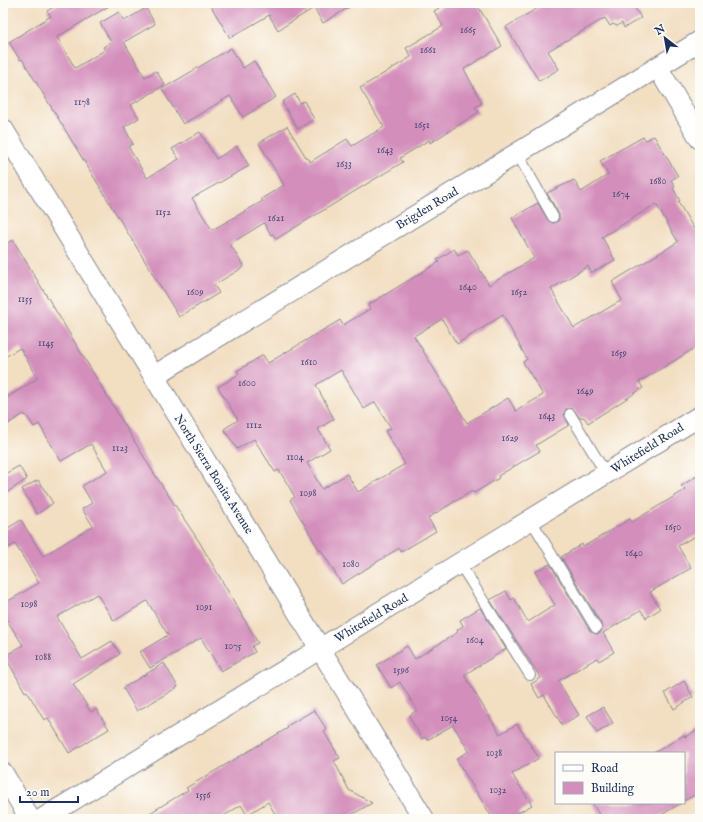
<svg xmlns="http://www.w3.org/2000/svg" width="703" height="822" viewBox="0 0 703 822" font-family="'IM FELL English',serif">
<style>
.building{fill:#d38ebb;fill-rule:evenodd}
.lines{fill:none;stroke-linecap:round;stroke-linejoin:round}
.lane-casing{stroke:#868690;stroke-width:12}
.street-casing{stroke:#868690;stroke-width:22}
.lane{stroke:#fff;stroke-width:10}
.street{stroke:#fff;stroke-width:20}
.labels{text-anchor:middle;stroke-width:3;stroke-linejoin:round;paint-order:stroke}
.number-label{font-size:10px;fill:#494775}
.street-label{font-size:12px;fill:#1b2f5e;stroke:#fdfcf7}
</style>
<rect width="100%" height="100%" fill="#fdfcf7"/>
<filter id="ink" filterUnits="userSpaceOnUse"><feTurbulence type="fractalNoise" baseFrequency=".025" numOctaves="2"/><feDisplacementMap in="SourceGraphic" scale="8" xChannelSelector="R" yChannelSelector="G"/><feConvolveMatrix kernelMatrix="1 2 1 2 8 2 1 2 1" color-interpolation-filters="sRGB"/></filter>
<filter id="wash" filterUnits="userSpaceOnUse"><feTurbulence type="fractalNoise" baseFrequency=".012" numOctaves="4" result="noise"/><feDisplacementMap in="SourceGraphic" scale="16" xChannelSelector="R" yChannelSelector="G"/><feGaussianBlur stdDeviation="0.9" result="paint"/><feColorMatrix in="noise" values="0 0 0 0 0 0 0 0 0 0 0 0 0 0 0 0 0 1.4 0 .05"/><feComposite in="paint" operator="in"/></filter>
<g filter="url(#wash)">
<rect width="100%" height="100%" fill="#f2dec1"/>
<g id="blocks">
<path class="building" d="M 60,3 L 114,3 L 57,37 L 75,68 L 105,50 L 103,47 L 111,42 L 100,23 L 119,12 L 124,21 L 146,8 L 155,24 L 124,42 L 145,77 L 156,71 L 165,85 L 131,105 L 139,118 L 124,127 L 133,144 L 129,146 L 129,148 L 147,178 L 179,159 L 172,149 L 200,132 L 216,159 L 237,146 L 249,166 L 192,198 L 212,230 L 263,201 L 261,199 L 284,185 L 259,143 L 287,126 L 307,159 L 309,159 L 310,162 L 347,139 L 352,146 L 384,127 L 360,88 L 411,57 L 406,48 L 443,26 L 434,11 L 448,3 L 476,3 L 502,46 L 464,69 L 482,103 L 475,107 L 479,112 L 430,143 L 429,140 L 400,158 L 403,162 L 276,239 L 273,234 L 271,235 L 264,223 L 230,244 L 244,267 L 214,285 L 219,293 L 179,317 L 22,59 L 20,60 L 9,42 L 51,16 L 47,11 Z
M 209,3 L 356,3 L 323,23 L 314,8 L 278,30 L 269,15 L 230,38 Z
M 546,3 L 632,3 L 641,18 L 624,28 L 622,23 L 617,26 L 613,24 L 610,26 L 605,18 L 548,51 L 559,69 L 539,81 L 506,27 Z
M 231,48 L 243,68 L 254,61 L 276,97 L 243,117 L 230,96 L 183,124 L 162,89 Z
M 295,94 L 300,103 L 304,101 L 314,119 L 298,129 L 282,102 Z
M 654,136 L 678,176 L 671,180 L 675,186 L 673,188 L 680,201 L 678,202 L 700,239 L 700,345 L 639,382 L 643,388 L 588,423 L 584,417 L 580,418 L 573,409 L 566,409 L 564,414 L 569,425 L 536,445 L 540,451 L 498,476 L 499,478 L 474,493 L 472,491 L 428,518 L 436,531 L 401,552 L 399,548 L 342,584 L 321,550 L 320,551 L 290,500 L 295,497 L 279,470 L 275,472 L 254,439 L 237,449 L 224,429 L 238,420 L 218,387 L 239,374 L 237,371 L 263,355 L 268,363 L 340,320 L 343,325 L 370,309 L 368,305 L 439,262 L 437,260 L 454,249 L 458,255 L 468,250 L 489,285 L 534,258 L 512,218 L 538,203 L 548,220 L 553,223 L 556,222 L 559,220 L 559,214 L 547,193 L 574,180 L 581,192 L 608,175 L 600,161 L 643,137 L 646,140 ZM 656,204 L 678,242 L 612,282 L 622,300 L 574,328 L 551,289 L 588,266 L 591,273 L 615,260 L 602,237 ZM 503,315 L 527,359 L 523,362 L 543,395 L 516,411 L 508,398 L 467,423 L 414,336 L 442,319 L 457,344 ZM 341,370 L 364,409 L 375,402 L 391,428 L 385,431 L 405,464 L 358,492 L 347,474 L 322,489 L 307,463 L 330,449 L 318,429 L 334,419 L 316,385 Z
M 13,240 L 153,472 L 200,543 L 258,643 L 252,646 L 255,652 L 221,671 L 201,638 L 150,668 L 140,652 L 168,635 L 147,601 L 114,621 L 97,594 L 57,617 L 82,659 L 112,641 L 120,654 L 73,684 L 91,712 L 96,709 L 109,729 L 69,753 L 48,718 L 44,720 L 27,691 L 25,692 L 5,656 L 23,645 L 3,614 L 3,604 L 39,583 L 15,544 L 3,551 L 3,531 L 21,520 L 43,556 L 93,526 L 82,509 L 92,503 L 82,486 L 107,471 L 91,444 L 61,461 L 39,424 L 34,427 L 26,415 L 25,416 L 24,414 L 3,427 L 3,400 L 38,378 L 20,348 L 3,358 L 3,245 Z
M 19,466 L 27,479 L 3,495 L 3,475 Z
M 700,474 L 700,533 L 678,546 L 691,568 L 650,592 L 660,609 L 646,618 L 641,610 L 603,633 L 614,652 L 599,661 L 597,658 L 558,681 L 579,715 L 562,725 L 544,695 L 539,698 L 531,684 L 541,678 L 490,600 L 506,591 L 511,600 L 514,598 L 528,622 L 555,605 L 535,572 L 550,564 L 590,631 L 596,634 L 600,633 L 602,628 L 602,625 L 561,557 L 582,544 L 583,546 L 588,544 L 630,519 L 632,522 L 685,490 L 681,486 Z
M 38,480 L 53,503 L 37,514 L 22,489 Z
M 480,608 L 506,649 L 464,675 L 500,734 L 517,724 L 539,758 L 512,774 L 532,805 L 518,813 L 522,819 L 493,819 L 456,759 L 469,751 L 453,725 L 427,740 L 425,737 L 422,739 L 409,716 L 417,710 L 400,682 L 391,688 L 377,665 L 407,646 L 415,659 L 458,632 L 457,630 L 463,626 L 460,620 Z
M 164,663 L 178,687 L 137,711 L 123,688 Z
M 684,681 L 693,697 L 674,709 L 665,693 Z
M 603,707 L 613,723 L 597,733 L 587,716 Z
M 314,710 L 327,730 L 324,732 L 340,758 L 334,761 L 349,790 L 372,803 L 344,819 L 278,819 L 268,802 L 247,815 L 241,805 L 219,819 L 140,819 L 188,790 L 186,788 L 288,728 L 287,726 Z
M 700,728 L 700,792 L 684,801 L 684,753 L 654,753 L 684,735 L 685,737 Z
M 592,803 L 681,803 L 655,819 L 602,819 Z"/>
</g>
</g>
<g filter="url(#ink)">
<use href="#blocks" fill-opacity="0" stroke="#868690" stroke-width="1"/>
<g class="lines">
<defs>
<path id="lane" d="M 517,153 L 553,217
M 570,414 L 606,474
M 531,520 L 596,628
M 460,564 L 530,675"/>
<path id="street" d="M 658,68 L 700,139
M 3,129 L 424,819
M 154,376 L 700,41
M 3,773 L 30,819
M 42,819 L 700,416"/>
</defs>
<use href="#lane" class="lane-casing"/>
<use href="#street" class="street-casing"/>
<use href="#lane" class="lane"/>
<use href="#street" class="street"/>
</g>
</g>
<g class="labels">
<g class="number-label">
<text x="468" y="33">1665</text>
<text x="428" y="53">1661</text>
<text x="82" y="105">1178</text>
<text x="422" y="128">1651</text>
<text x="385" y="153">1643</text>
<text x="344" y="167">1633</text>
<text x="658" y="184">1680</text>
<text x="621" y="197">1674</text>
<text x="163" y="215">1152</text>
<text x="276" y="221">1621</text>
<text x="468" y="290">1640</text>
<text x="195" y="295">1609</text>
<text x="519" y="295">1652</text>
<text x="25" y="302">1155</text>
<text x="46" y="346">1145</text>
<text x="619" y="356">1659</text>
<text x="309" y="365">1610</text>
<text x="247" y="386">1600</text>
<text x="585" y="394">1649</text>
<text x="547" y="419">1643</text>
<text x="254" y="428">1112</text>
<text x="510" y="441">1629</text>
<text x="120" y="451">1123</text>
<text x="295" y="460">1104</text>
<text x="308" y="496">1098</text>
<text x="673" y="530">1650</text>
<text x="634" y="556">1640</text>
<text x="351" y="567">1080</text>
<text x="29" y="607">1098</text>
<text x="204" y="610">1091</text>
<text x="475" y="643">1604</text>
<text x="233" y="649">1075</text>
<text x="43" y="660">1088</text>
<text x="401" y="673">1596</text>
<text x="449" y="721">1054</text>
<text x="494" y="756">1038</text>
<text x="498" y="793">1032</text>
<text x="203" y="798">1556</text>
</g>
<g class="street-label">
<text transform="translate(427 208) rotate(-31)" y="4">Brigden Road</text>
<text transform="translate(647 448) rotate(-32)" y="4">Whitefield Road</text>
<text transform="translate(214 474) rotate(58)" y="4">North Sierra Bonita Avenue</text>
<text transform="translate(371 618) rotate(-31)" y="4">Whitefield Road</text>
</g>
</g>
<rect width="703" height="822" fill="none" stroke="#fdfcf7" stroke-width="16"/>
<rect x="555" y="752" width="130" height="52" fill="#fdfcf7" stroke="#a3aaba"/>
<rect x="563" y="765" width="20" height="6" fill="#ffffff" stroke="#a3aaba"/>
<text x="591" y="772" font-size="12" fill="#1b2f5e">Road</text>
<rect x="563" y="782" width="20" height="12" fill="#d38ebb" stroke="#a3aaba"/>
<text x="591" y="792" font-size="12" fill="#1b2f5e">Building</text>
<g transform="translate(665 38) rotate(329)" stroke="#fdfcf7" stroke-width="3" paint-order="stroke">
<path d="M0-3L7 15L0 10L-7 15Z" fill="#1b2f5e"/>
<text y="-6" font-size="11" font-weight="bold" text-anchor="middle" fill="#1b2f5e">N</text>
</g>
<path d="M20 796v6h58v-6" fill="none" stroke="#1b2f5e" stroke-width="2"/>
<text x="26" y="796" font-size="12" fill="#1b2f5e" stroke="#fdfcf7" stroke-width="3" paint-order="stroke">20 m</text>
</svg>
